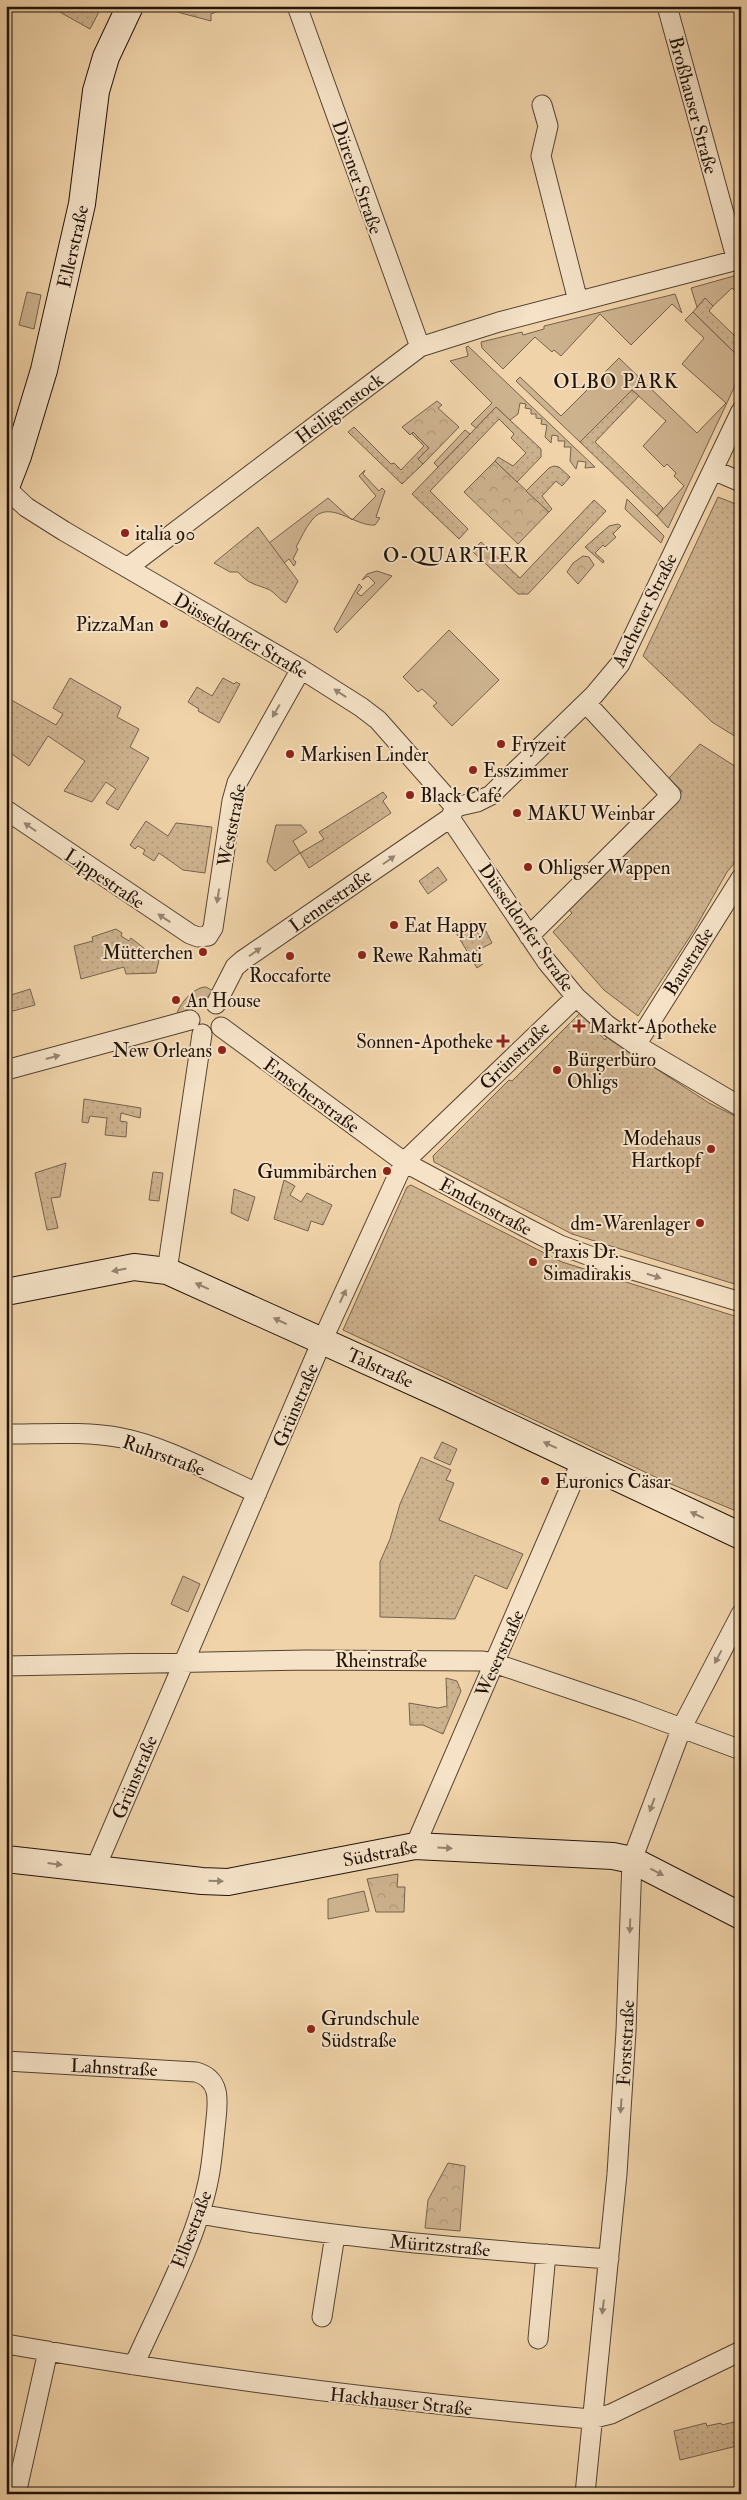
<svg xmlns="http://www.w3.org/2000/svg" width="747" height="2500" viewBox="0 0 747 2500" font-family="'IM FELL Double Pica',serif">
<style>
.grass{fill:#cdb28e;stroke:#76624c}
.park{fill:url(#park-crowns);stroke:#76624c}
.garden{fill:url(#garden-dots);stroke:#76624c}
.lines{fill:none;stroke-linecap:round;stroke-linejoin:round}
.street-casing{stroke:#544332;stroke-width:21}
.secondary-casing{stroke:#20130a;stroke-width:28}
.street{stroke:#f5e2c7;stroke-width:19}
.secondary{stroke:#f5e2c7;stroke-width:26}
.oneway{fill:#958572}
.poi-dot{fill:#8f2418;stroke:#f5e2c7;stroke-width:2}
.labels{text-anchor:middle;stroke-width:4;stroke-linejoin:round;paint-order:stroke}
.street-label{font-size:19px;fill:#20130a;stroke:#f5e2c7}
.poi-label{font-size:19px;fill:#20130a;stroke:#f5e2c7;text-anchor:start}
.neighbourhood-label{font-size:20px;letter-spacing:1px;fill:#20130a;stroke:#f5e2c7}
</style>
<defs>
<pattern id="park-crowns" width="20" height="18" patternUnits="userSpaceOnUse" patternTransform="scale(1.25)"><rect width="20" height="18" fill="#cdb28e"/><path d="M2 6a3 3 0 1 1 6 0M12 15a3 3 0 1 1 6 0" fill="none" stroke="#b09879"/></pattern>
<pattern id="garden-dots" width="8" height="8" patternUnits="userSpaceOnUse" patternTransform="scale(1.25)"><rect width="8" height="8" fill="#cdb28e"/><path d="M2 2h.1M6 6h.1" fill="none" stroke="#b09879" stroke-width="1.8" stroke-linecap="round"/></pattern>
</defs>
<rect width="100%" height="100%" fill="#f0d3a9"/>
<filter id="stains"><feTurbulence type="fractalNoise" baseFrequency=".004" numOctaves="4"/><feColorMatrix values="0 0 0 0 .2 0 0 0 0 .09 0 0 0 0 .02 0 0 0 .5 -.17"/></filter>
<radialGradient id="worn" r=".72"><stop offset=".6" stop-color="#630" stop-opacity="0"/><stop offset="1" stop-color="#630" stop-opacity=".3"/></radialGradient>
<path class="grass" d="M 741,274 L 741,296 L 732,288 L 713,306 L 705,299 L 697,307 L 691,288 Z
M 27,292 L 41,295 L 34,329 L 19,325 Z
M 675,294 L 682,313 L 672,304 L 631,345 L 600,314 L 561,356 L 554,350 L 552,352 L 535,337 L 503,369 L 482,348 L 481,342 L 522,332 L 523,335 L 544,329 L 544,326 Z
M 693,312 L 735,353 L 741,348 L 741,373 L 668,528 L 657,516 L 684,486 L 674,476 L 676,473 L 667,464 L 664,467 L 643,446 L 666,421 L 632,390 L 580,442 L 516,381 L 520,377 L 561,416 L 619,358 L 697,433 L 726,403 L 682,364 L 704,338 L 685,320 Z
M 468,346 L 595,467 L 585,468 L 586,462 L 578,461 L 576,469 L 570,461 L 571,447 L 564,447 L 565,441 L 558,441 L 558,436 L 552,435 L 551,443 L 545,437 L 547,425 L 541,424 L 542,419 L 536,418 L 536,414 L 531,414 L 531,409 L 525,408 L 526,404 L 520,403 L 518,414 L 510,420 L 496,407 L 476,428 L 471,424 L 492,403 L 450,361 L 468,356 L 466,347 Z
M 465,430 L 470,434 L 438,467 L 434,463 Z
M 365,470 L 363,474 L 379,491 L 382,488 L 385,491 L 376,517 L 380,518 L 375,525 C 355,527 329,498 312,520 C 305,528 301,539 296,547 L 298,549 L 293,559 L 296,562 L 294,566 L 289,559 L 284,563 L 269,543 L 328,498 L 352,520 L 376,496 L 359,476 Z
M 627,499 L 664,536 L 661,543 L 625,509 Z
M 377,571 L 392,576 L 337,633 L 334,629 L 359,584 L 362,587 L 357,593 L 361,596 L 375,583 L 368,576 L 362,580 L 367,574 Z
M 449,630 L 499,680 L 452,726 L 433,706 L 437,703 L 422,689 L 418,692 L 403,677 Z
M 276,825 L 301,825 L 307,832 L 293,841 L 300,853 L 275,871 L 267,862 Z
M 206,987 L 215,992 L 211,997 C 189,996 191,1013 176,1017 C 178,1005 193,987 206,987 Z
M 183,1576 L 200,1584 L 188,1612 L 171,1604 Z
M 364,1891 L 369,1911 L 328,1919 L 328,1899 Z"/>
<path class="park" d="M 180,6 L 233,6 L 211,14 L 211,21 L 177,12 Z
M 437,401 L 442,405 L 438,408 L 459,427 L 423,464 L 418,459 L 429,448 L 413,432 L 410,435 L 402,427 Z
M 495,461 L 549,512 L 518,544 L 464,492 Z
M 583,556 L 589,557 L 594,565 L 578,584 L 567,572 L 573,563 Z
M 398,1874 L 397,1887 L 405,1887 L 404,1912 L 376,1912 L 367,1879 Z
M 448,2163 L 465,2166 L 460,2231 L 425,2228 L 428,2200 Z"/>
<path class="garden" d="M 49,6 L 102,6 L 90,29 Z
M 705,298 L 713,306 L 709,311 L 736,337 L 741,333 L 741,348 L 735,353 L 693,312 Z
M 632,390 L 639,396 L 595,442 L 663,508 L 657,516 L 580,442 Z
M 496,407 L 541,449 L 541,457 L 517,482 L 495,461 L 498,457 L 513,466 L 526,453 L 511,438 L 514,434 L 499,419 L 430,491 L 468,529 L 459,539 L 412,494 Z
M 354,427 L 391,464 L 394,463 L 401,470 L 424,446 L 412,434 L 413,432 L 429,448 L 418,459 L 423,464 L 402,484 L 348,432 Z
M 554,466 L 559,467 L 570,477 L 562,486 L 556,481 L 542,496 L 552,509 L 549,512 L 526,491 L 549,468 Z
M 718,497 L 741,506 L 741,740 L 712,722 L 643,656 Z
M 594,500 L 606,511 L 528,594 L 518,594 L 472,551 L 481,542 L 520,578 Z
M 618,524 L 621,526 L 613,534 L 616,537 L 605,547 L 603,545 L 595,553 L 604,561 L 603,563 L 585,547 L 609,526 Z
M 258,527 L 298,581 L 286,603 C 280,600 275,593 270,590 C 256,584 249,585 238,572 L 230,572 L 214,563 Z
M 70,678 L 121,707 L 117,717 L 139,729 L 130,747 L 149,758 L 118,810 L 106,803 L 116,789 L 106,782 L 92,802 L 64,791 L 85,761 L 48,736 L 29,766 L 6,750 L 6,697 L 56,725 L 63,714 L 53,708 Z
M 223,678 L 234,684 L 236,682 L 240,684 L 219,723 L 198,711 L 199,709 L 188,702 L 197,687 L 212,696 Z
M 700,744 L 741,770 L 741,855 L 727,872 L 693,932 L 638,1016 L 604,990 L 553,932 L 572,913 L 568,909 L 682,791 L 669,778 Z
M 383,792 L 387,797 L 383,801 L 391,813 L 309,868 L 300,853 L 324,839 L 319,832 Z
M 146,821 L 168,836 L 176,823 L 212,827 L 205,873 L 183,870 L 159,853 L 154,861 L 143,854 L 145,850 L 138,846 L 135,849 L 130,845 Z
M 438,867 L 447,880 L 428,894 L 419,881 Z
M 471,921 L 479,935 L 486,931 L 492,943 L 476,951 L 483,964 L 477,968 L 455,931 Z
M 116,929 L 122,933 L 121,936 L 129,941 L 131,938 L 159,960 L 156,973 L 126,974 L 124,967 L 81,979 L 74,946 L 93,941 L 92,937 Z
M 6,980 L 11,995 L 30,989 L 35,1005 L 6,1013 Z
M 580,1013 L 605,1040 L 607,1037 L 709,1103 L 741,1119 L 741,1286 L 572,1234 L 434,1162 L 433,1156 L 509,1080 L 512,1081 Z
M 84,1099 L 141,1108 L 140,1118 L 121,1113 L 120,1121 L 127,1122 L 126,1137 L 105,1135 L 107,1118 L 90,1116 L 88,1123 L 82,1122 Z
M 66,1163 L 60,1197 L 51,1198 L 58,1228 L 47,1230 L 35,1173 Z
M 153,1172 L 163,1173 L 159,1201 L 149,1200 Z
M 284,1180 L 295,1186 L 290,1195 L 301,1202 L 307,1193 L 332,1205 L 323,1225 L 311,1221 L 308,1231 L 274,1219 Z
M 411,1185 L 562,1262 L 741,1318 L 741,1513 L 666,1482 L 343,1330 L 407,1187 Z
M 234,1189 L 255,1197 L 248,1221 L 231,1213 Z
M 442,1442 L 457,1449 L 450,1465 L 434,1458 Z
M 421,1457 L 451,1470 L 446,1480 L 454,1483 L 439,1520 L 523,1554 L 507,1589 L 475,1575 L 455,1619 L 380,1617 L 380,1562 L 390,1539 L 400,1504 Z
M 446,1678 L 457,1681 L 461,1691 L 443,1734 L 423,1725 L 410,1725 L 409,1703 L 438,1708 L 447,1706 Z
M 738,2421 L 741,2424 L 741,2445 L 680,2460 L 674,2431 L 706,2423 L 707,2426 L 721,2423 L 722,2425 Z"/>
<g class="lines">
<defs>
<path id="street" d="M 297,6 L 420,347
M 667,6 L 737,261
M 542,105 L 548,126 L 541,156 L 578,301
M 713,470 L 741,482
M 6,488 L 26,507 L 64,531 L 301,669 L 361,707 L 378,720 L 455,807
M 127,568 L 420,347 L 499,322 L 741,259
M 455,807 L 477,802 L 491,795 L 594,695 L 620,664 L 741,411
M 6,810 L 190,934 L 198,937 L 208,936 L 213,928 L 232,801 L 237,783 L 301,669
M 450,818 L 547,962 L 576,997 L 607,1025 L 636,1045 L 741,1107
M 529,936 L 671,795 L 586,703
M 216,1004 L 235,967 L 243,960 L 450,818 L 455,808
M 221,1027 L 404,1162 L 525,1227 L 560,1245 L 612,1264 L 741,1302
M 636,1045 L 741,878
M 6,1070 L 190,1020
M 167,1271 L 202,1034
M 6,1434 C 44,1434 85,1431 122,1438 C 165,1446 216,1475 257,1493
M 6,1666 L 306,1660 L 483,1661 L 494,1663 L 633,1710 L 741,1750
M 415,1846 L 582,1460
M 95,1869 L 322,1341 L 404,1162 L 576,997
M 6,2061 L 196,2072 C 224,2080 217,2106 215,2129 C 213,2147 212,2164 208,2182 C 196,2241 159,2309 134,2365
M 199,2214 C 335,2238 472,2249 609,2259
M 322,2317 L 335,2235
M 538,2339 L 546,2254
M 6,2344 C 200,2378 395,2402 591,2419 L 611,2414 L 741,2351
M 16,2494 L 48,2351
M 585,2494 L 617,2174 L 626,2031 L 632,1860 L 682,1727 L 741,1614"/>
<g id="secondary">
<path id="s1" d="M 6,487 L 18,456 L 44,370 L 82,204 L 96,91 L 106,57 L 130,6"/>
<path id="s2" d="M 6,1292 L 134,1267 L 167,1271 L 444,1396 L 741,1536"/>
<path id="s3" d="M 6,1859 L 202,1881 L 228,1882 L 415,1846 L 613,1856 L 632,1860 L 741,1916"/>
</g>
</defs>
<use href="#street" class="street-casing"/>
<use href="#secondary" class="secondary-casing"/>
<use href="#street" class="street"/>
<use href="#secondary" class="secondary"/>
</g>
<defs><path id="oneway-solid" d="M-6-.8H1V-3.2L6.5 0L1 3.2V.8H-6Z" transform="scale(1.25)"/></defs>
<g class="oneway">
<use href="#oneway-solid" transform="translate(340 693) rotate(-147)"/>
<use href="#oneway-solid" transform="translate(276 711) rotate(120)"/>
<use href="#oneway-solid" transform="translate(30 827) rotate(-145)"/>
<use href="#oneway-solid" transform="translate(389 860) rotate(-35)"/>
<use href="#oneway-solid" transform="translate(218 896) rotate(99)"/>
<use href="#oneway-solid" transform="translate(164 918) rotate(-147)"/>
<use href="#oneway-solid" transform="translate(255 952) rotate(-35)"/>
<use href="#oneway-solid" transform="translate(53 1057) rotate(-15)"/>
<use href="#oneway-solid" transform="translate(119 1270) rotate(169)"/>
<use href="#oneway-solid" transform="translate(654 1276) rotate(17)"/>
<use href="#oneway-solid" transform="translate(202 1286) rotate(-156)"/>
<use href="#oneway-solid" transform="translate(343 1296) rotate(-65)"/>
<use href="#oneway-solid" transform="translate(280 1321) rotate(-155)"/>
<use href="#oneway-solid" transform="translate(550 1445) rotate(-155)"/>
<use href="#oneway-solid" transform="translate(697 1515) rotate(-155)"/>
<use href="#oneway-solid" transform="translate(718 1657) rotate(118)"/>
<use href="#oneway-solid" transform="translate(652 1805) rotate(110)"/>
<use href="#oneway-solid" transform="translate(445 1848) rotate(3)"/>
<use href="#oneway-solid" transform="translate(55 1864) rotate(7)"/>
<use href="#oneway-solid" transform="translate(657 1872) rotate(27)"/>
<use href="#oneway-solid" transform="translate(216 1881) rotate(1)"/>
<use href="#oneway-solid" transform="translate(630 1926) rotate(92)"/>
<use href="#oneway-solid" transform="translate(621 2106) rotate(94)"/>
<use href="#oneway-solid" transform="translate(603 2307) rotate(97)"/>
</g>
<g class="poi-dot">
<circle cx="125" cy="533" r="5"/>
<circle cx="164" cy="624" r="5"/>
<circle cx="501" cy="744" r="5"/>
<circle cx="290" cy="754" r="5"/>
<circle cx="473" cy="770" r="5"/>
<circle cx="410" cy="795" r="5"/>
<circle cx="517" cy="813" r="5"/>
<circle cx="528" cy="867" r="5"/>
<circle cx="394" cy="925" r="5"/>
<circle cx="203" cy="952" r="5"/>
<circle cx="362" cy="955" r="5"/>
<circle cx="290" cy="956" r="5"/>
<circle cx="176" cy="1000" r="5"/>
<path d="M576.5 1018.5h5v5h5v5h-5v5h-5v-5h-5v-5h5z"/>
<path d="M500.5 1033.5h5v5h5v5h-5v5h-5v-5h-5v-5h5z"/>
<circle cx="222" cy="1050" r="5"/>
<circle cx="557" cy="1070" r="5"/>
<circle cx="711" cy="1149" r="5"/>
<circle cx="387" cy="1171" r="5"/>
<circle cx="700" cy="1223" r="5"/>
<circle cx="533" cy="1262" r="5"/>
<circle cx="545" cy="1481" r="5"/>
<circle cx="311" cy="2029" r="5"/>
</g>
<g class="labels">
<g class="street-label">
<text transform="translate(694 105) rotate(75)" y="7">Broßhauser Straße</text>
<text transform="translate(358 177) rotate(71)" y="7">Dürener Straße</text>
<text dy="7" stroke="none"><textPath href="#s1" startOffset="250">Ellerstraße</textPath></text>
<text transform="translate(339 408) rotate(-37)" y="7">Heiligenstock</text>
<text transform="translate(644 610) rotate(-64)" y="7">Aachener Straße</text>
<text transform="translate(241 635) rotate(30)" y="7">Düsseldorfer Straße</text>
<text transform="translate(231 825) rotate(-79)" y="7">Weststraße</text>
<text transform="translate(105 878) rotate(34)" y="7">Lippestraße</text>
<text transform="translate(330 900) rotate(-35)" y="7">Lennestraße</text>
<text transform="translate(527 927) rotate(55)" y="7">Düsseldorfer Straße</text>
<text transform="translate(688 961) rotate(-58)" y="7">Baustraße</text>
<text transform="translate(514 1055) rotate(-44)" y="7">Grünstraße</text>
<text transform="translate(312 1095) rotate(36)" y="7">Emscherstraße</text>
<text transform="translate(486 1206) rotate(28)" y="7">Emdenstraße</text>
<text dy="7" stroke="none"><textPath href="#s2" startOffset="398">Talstraße</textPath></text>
<text transform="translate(295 1405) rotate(-67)" y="7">Grünstraße</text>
<text transform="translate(164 1455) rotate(20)" y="7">Ruhrstraße</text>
<text transform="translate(499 1653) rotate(-66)" y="7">Weserstraße</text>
<text x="381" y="1667">Rheinstraße</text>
<text transform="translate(134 1777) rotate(-67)" y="7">Grünstraße</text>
<text dy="7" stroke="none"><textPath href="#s3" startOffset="378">Südstraße</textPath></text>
<text transform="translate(625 2043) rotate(-87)" y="7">Forststraße</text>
<text transform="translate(114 2067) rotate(3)" y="7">Lahnstraße</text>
<text transform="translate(191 2229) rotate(-69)" y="7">Elbestraße</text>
<text transform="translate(440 2245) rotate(5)" y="7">Müritzstraße</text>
<text transform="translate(401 2401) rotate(6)" y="7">Hackhauser Straße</text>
</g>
<g class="poi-label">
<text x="135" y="540">italia 90</text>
<text x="154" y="631" text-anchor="end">PizzaMan</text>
<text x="511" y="751">Fryzeit</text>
<text x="300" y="761">Markisen Linder</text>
<text x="483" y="777">Esszimmer</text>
<text x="420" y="802">Black Café</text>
<text x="527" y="820">MAKU Weinbar</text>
<text x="538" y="874">Ohligser Wappen</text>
<text x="404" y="932">Eat Happy</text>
<text x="193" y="959" text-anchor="end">Mütterchen</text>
<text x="372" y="962">Rewe Rahmati</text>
<text x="290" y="982" text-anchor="middle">Roccaforte</text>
<text x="186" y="1007">An House</text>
<text x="589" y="1033">Markt-Apotheke</text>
<text x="493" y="1048" text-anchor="end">Sonnen-Apotheke</text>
<text x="212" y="1057" text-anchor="end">New Orleans</text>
<text x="567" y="1066">Bürgerbüro<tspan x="567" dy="22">Ohligs</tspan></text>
<text x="701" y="1145" text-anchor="end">Modehaus<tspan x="701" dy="22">Hartkopf</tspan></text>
<text x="377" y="1178" text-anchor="end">Gummibärchen</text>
<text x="690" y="1230" text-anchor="end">dm-Warenlager</text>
<text x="543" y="1258">Praxis Dr.<tspan x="543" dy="22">Simadirakis</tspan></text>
<text x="555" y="1488">Euronics Cäsar</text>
<text x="321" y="2025">Grundschule<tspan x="321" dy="22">Südstraße</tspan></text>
</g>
<g class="neighbourhood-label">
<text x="616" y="388">OLBO PARK</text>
<text x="456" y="562">O-QUARTIER</text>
</g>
</g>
<rect width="747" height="2500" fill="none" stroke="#f0d3a9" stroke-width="25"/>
<rect x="8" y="8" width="732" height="2485" fill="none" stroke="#20130a" stroke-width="2.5"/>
<rect x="12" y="12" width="722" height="2475" fill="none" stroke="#20130a"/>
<rect width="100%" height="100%" filter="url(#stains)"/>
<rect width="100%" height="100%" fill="url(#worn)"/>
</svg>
